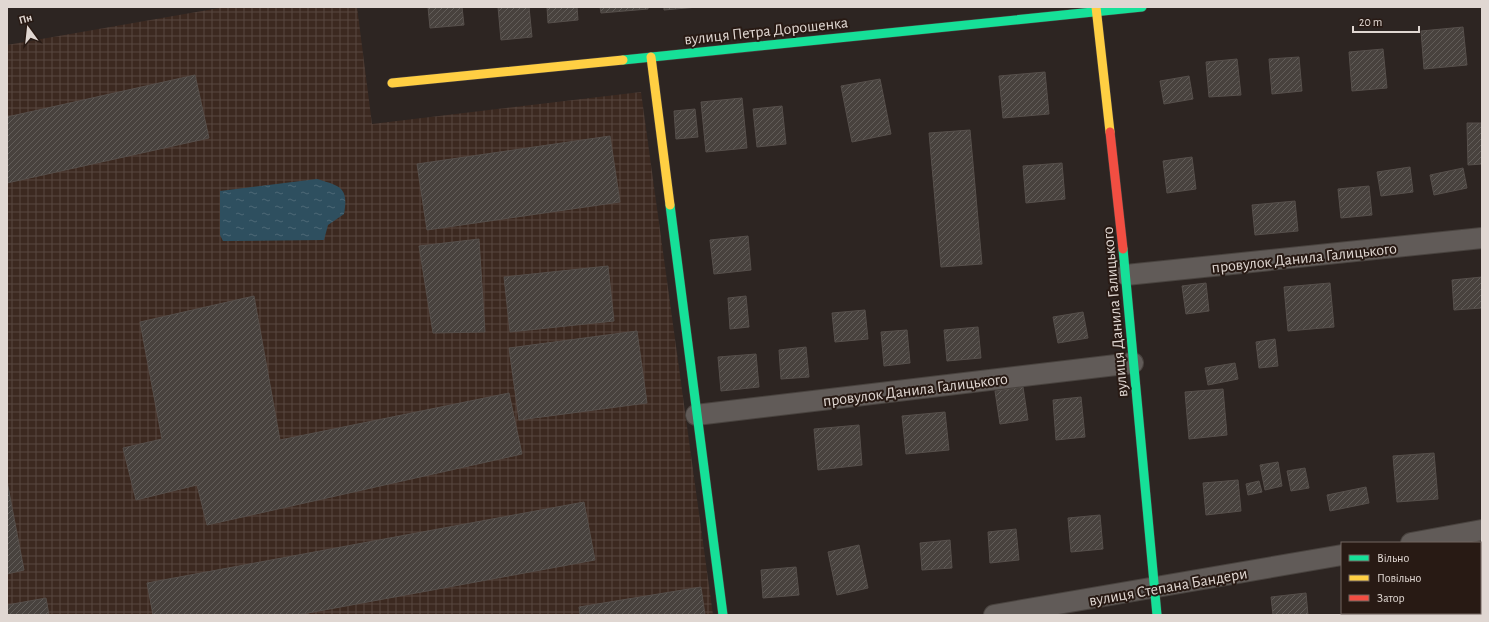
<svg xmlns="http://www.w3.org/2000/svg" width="1489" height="622" viewBox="0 0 1489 622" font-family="'Alegreya Sans',sans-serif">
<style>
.industrial{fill:url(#industrial-grid)}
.water{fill:url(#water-ripples)}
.building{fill:url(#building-hatch);stroke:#564f4b}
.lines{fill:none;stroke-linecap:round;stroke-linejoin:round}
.street-casing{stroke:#49433f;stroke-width:22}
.fast-casing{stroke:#49433f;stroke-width:10}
.slow-casing{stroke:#49433f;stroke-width:10}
.jam-casing{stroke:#49433f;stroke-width:10}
.street{stroke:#615b58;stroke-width:20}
.fast{stroke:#16e098;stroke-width:9}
.slow{stroke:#ffcf43;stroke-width:9}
.jam{stroke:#f24e42;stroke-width:9}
.labels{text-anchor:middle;stroke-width:4;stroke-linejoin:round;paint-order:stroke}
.street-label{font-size:16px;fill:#e0d7d2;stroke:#281a14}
</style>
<defs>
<pattern id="industrial-grid" width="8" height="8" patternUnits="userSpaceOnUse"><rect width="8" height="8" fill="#3c2920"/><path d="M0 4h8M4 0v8" fill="none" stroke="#584740"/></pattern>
<pattern id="water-ripples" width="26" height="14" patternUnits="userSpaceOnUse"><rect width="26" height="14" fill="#2e4f5f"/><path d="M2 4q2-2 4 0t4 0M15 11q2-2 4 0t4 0" fill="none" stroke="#4c6875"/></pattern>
<pattern id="building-hatch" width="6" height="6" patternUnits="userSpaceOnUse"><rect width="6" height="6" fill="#48423e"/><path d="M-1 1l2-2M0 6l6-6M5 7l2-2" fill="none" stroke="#625d59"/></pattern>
</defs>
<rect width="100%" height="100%" fill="#2d2522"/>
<path class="industrial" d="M 225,7 L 357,7 L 372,124 L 641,92 L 713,615 L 7,615 L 7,45 Z"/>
<path class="water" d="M 317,179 C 340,186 349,187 344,214 L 328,225 L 324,240 L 223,241 L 220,235 L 220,191 Z"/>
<path class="building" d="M 428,7 L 462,7 L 464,25 L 430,28 Z
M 498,7 L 529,7 L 532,37 L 501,40 Z
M 547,7 L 577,7 L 578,20 L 548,23 Z
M 600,7 L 648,7 L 648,9 L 601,13 Z
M 664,7 L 698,7 L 664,10 Z
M 1463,27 L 1467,65 L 1424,69 L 1421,31 Z
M 1383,49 L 1387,88 L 1352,91 L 1349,52 Z
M 1299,57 L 1302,91 L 1272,94 L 1269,59 Z
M 1237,59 L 1241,95 L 1209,97 L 1206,62 Z
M 1045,72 L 1049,114 L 1003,118 L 999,76 Z
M 195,75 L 209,138 L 7,183 L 7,117 Z
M 1189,76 L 1193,99 L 1164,104 L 1160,81 Z
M 880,79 L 891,134 L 852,142 L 841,86 Z
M 742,98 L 747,148 L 706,152 L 701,102 Z
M 782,106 L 786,144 L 757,147 L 753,109 Z
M 695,109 L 698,137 L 676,139 L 674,111 Z
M 1467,123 L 1482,123 L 1482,164 L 1468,165 Z
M 970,130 L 982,264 L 941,267 L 929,133 Z
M 610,136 L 620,202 L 427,230 L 417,164 Z
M 1192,157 L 1196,189 L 1167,193 L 1163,161 Z
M 1062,163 L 1065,199 L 1026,203 L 1023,166 Z
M 1410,167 L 1413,192 L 1381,196 L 1377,172 Z
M 1463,168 L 1467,188 L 1434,195 L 1430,175 Z
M 1369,186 L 1372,215 L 1341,218 L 1338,189 Z
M 1295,201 L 1298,231 L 1255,235 L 1252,205 Z
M 748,236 L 751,270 L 714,274 L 710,240 Z
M 479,239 L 485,332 L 433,333 L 419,246 Z
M 608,266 L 614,321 L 510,332 L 504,277 Z
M 1482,277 L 1482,308 L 1454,310 L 1452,280 Z
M 1206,283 L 1209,311 L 1186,314 L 1182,286 Z
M 1330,283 L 1334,327 L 1288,331 L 1284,287 Z
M 254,296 L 280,440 L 509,393 L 522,454 L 207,525 L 197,485 L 136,500 L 123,448 L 162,439 L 140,322 Z
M 746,296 L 749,327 L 730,329 L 728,298 Z
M 865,310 L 868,339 L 835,342 L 832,313 Z
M 1083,312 L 1088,338 L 1058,343 L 1053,317 Z
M 978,327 L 981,358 L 947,361 L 944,330 Z
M 907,330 L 910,363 L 884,366 L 881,332 Z
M 637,331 L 647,403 L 519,420 L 509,348 Z
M 1275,339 L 1278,366 L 1259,368 L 1256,342 Z
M 806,347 L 809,377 L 781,379 L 779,350 Z
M 756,354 L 759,387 L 721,391 L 718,357 Z
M 1235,363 L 1238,379 L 1208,385 L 1205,368 Z
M 1023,387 L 1028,420 L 1000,424 L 995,391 Z
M 1223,389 L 1227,435 L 1189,439 L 1185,392 Z
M 1081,397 L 1085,437 L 1056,440 L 1053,400 Z
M 945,412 L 949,450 L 906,454 L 902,416 Z
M 859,425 L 862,465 L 818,470 L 814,429 Z
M 1434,453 L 1438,499 L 1397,502 L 1393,456 Z
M 1278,462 L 1282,486 L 1265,490 L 1260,465 Z
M 1305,468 L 1309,488 L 1291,491 L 1287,471 Z
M 1238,480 L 1241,511 L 1206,515 L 1203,483 Z
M 7,481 L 24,570 L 7,574 Z
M 1259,481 L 1262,492 L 1248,495 L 1246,484 Z
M 1366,487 L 1369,503 L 1330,511 L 1327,495 Z
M 584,502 L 595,560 L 297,615 L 153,615 L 147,583 Z
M 1100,515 L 1103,549 L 1071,552 L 1068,518 Z
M 1016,529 L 1019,560 L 990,563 L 988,532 Z
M 950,540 L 952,568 L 922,570 L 920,543 Z
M 859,545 L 868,588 L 837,595 L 828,552 Z
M 796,567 L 799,595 L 763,598 L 761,570 Z
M 1480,570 L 1482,570 L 1482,600 L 1480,600 Z
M 701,587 L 705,615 L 580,615 L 579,607 Z
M 1306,593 L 1308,615 L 1273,615 L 1271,597 Z
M 46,598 L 49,615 L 7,615 L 7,605 Z"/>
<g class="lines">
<defs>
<path id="street" d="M 1126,275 L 1482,238
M 696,415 L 1133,363
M 1411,543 L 1482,530
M 994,615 L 1342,555"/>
<path id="fast" d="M 623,60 L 1142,7
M 670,205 L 723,615
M 1123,249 L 1157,615"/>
<path id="slow" d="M 1096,7 L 1110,132
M 651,57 L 670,205
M 392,83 L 623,60"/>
<path id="jam" d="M 1110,132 L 1123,249"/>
</defs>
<use href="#street" class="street-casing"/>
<use href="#fast" class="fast-casing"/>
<use href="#slow" class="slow-casing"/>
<use href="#jam" class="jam-casing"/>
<use href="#street" class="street"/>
<use href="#fast" class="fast"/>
<use href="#slow" class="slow"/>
<use href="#jam" class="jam"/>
</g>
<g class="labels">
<g class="street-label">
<text transform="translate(766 30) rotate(-6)" y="6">вулиця Петра Дорошенка</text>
<text transform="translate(1304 257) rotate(-6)" y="6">провулок Данила Галицького</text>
<text transform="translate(1114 312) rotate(-95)" y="6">вулиця Данила Галицького</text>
<text transform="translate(915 389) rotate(-7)" y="6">провулок Данила Галицького</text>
<text transform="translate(1168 586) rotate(-10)" y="6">вулиця Степана Бандери</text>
</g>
</g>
<rect width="1489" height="622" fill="none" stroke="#e0d7d2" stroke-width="16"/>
<rect x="1341" y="542" width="140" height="72" fill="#281a14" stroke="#726660"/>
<rect x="1349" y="555" width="20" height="6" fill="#16e098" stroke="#726660"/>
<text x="1377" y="562" font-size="12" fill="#e0d7d2">Вільно</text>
<rect x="1349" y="575" width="20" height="6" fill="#ffcf43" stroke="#726660"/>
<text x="1377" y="582" font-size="12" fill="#e0d7d2">Повільно</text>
<rect x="1349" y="595" width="20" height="6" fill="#f24e42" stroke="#726660"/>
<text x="1377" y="602" font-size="12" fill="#e0d7d2">Затор</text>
<g transform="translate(28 28) rotate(345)" stroke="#281a14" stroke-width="3" paint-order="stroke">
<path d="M0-3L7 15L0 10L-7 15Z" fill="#e0d7d2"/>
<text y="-6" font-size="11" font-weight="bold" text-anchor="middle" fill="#e0d7d2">Пн</text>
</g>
<path d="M1353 26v6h66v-6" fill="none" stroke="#e0d7d2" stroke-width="2"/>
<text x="1359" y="26" font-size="12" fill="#e0d7d2" stroke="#281a14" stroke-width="3" paint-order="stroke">20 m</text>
</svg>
